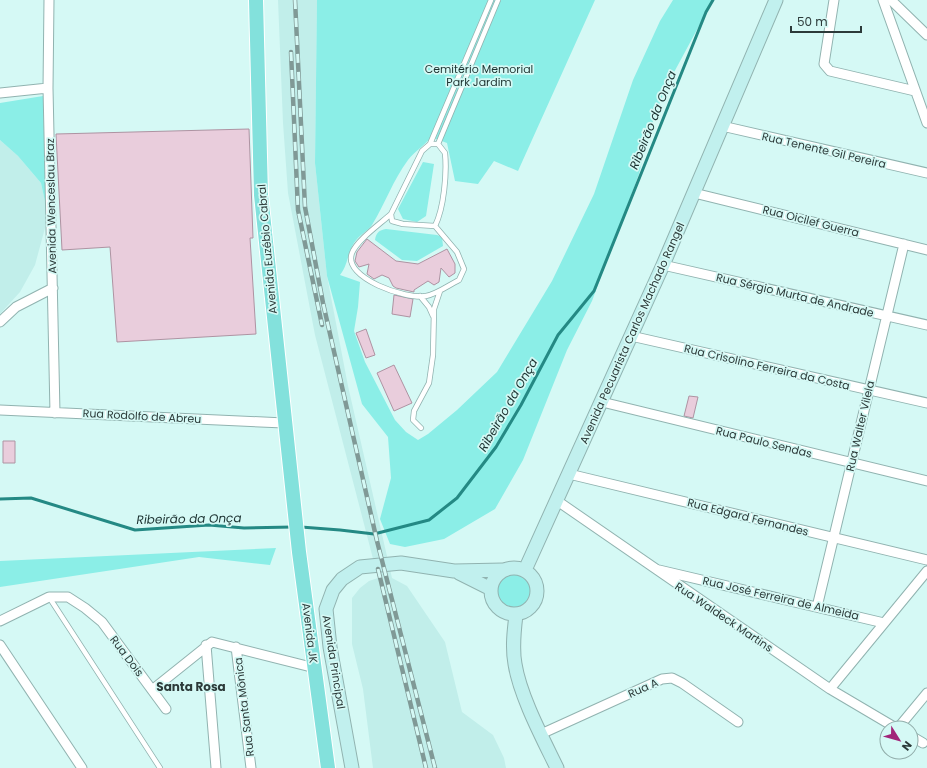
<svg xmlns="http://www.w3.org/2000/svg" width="927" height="768" viewBox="0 0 927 768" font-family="Poppins,sans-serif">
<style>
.built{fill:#c1eeea}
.green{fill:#8beee7}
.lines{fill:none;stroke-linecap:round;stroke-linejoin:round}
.stream{stroke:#248984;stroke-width:3}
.building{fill:#e9cddc;stroke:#ae93a2}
.lane-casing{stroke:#91b3b0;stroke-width:6}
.street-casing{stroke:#91b3b0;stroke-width:11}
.secondary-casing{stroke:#91b3b0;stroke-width:15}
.primary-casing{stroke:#fff;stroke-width:16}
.lane{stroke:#fff;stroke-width:4.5}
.street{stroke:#fff;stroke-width:9}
.secondary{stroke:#c1f0ee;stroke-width:13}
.primary{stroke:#83e1dc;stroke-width:14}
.rail-casing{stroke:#809996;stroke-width:4.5}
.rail{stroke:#d5f9f5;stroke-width:3;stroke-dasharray:9;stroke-linecap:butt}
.labels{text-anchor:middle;stroke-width:3.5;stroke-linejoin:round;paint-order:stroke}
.park-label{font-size:11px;fill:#1c3230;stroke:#d5f9f5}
.street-label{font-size:11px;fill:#2c3a39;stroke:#d5f9f5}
.water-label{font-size:12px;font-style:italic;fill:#1c3231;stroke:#d5f9f5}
.neighbourhood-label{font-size:12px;font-weight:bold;fill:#2c3a39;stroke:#d5f9f5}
</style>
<rect width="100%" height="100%" fill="#d5f9f5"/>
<path class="built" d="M 278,0 L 317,0 L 315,163 L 327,276 L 348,386 L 392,578 L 407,586 L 445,642 L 462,712 L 493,735 L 504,758 L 506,768 L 373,768 L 363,689 L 352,644 L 352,598 L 360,588 L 369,581 L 378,578 L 315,335 L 288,193 L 283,123 Z
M 0,140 L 18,156 L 41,183 L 46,206 L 45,228 L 35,265 L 20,292 L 0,314 Z"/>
<path class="green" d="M 317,0 L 595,0 L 518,171 L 494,161 L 478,184 L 455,181 L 447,143 L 431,137 C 425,145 415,151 408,160 C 393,180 385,204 372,225 C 369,230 361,234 357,239 C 347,250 349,264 340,275 L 360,282 L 358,307 L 354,331 L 365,362 L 395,420 L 406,432 L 418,440 L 428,434 L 457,410 L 497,372 L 552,281 L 594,194 L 633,80 L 660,21 L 673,0 L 713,0 L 665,89 L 649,132 L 639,174 L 592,301 L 567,350 L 523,460 L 495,509 L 444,539 L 405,547 L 390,544 L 380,519 L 391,478 L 388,437 L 362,404 L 327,276 L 315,163 Z
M 43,96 L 46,206 L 41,183 L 18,156 L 0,140 L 0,103 Z
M 423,162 L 434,164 L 426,216 L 417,222 L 403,219 L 398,209 Z
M 386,229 L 437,235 L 442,237 L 443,246 L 417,261 L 402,260 L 375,240 C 376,233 379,230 386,229 Z
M 276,548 L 270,565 L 199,557 L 0,587 L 0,561 Z
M495 591a19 19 0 1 1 38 0a19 19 0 1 1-38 0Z"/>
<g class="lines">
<path class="stream" d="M 0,499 L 31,498 L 135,530 L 209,525 L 244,528 L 293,527
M 301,527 L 340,530 L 374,534 L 429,520 L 457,498 L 496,447 L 521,405 L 558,335 L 594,291 L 706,12 L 713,0"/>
</g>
<path class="building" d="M 249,129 L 253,238 L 250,238 L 256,334 L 117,342 L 110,247 L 62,250 L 56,134 Z
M 367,239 L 396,261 L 418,264 L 447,249 L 455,264 L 455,273 L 449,277 L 441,268 L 439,282 L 434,285 L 428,281 L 414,290 L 414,292 L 396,288 L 393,286 L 389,278 L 382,275 L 374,279 L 367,274 L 369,264 L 359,267 L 355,261 L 357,252 Z
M 394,295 L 413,299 L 410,317 L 392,314 Z
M 366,329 L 375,355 L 366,358 L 356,333 Z
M 394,365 L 412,403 L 394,411 L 377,373 Z
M 689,396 L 698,397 L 693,418 L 684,416 Z
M 3,441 L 15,441 L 15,463 L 3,463 Z"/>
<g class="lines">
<defs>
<path id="lane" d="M 430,144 L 438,144 L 445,153 C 447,173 444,208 435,226 L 403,224 L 392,221 L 391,214 L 422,151 L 430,144 L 491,0
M 438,144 L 498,0
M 391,214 C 380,224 357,240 352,253 C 342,278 407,300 426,296 C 437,294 449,285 459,280 L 464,269 L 457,252 L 435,226
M 420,296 L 429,307 L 433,316
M 421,428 L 413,420 L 414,411 L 429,383 L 433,355 L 434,309 L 440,291
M 49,597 L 160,768"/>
<path id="street" d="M 49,0 L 48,88 L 55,413
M 834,0 L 824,64 L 830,71 L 915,91
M 883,0 L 927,123
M 891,0 L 927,35
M 0,93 L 48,88
M 722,126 L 927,173
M 694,193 L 927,250
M 663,265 L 927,325
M 0,322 L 16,307 L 53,288
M 631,336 L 927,403
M 602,402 L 927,481
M 0,410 L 284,423
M 569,474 L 927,560
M 556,500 L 830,689 L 896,728
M 659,570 L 884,623
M 817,607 L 904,244
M 0,621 L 49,597 L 68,597 L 85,608 L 102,622 L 166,709
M 0,645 L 82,768
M 206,645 L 216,768
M 236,647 L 251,768
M 830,689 L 927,571
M 152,690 L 212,642 L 315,668
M 898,728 L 927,693
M 541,734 L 662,679 L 672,678 L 682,683 L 738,722
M 911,736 L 923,743"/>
<path id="secondary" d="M491 591a23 23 0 1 1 46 0a23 23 0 1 1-46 0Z
M 525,570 L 663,265 L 776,0
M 459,573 L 491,589
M 516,615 C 514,631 512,648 515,664 C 520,696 543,739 557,768
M 352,768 L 330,647 L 326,609 L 333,590 L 342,579 L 360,567 L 401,563 L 454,571 L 503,570"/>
<path id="primary" d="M 256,0 L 261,195 L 299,552 L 328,768"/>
</defs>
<use href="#lane" class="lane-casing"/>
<use href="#street" class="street-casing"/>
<use href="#secondary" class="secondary-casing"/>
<use href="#primary" class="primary-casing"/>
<use href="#lane" class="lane"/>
<use href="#street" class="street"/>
<use href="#secondary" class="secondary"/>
<use href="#primary" class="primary"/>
<defs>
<path id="rail" d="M 295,0 L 305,207 L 323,303 L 377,541 L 435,768
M 291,52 L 298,210 L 322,325
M 378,569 L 426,768"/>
</defs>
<use href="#rail" class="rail-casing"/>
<use href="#rail" class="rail"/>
</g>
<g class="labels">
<g class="park-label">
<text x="479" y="73">Cemitério Memorial<tspan x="479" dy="13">Park Jardim</tspan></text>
</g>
<g class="street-label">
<text transform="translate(824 150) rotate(13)" y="4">Rua Tenente Gil Pereira</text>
<text transform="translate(51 206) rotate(-91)" y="4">Avenida Wenceslau Braz</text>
<text transform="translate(811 221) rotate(14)" y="4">Rua Oicilef Guerra</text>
<text transform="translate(267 249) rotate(-95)" y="4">Avenida Euzébio Cabral</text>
<text transform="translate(795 295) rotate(13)" y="4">Rua Sérgio Murta de Andrade</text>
<text transform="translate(632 333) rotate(-66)" y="4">Avenida Pecuarista Carlos Machado Rangel</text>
<text transform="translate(767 367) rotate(13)" y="4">Rua Crisolino Ferreira da Costa</text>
<text transform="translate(142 416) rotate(3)" y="4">Rua Rodolfo de Abreu</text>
<text transform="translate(860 426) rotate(-77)" y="4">Rua Walter Vilela</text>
<text transform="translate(764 442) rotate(14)" y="4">Rua Paulo Sendas</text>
<text transform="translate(748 517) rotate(14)" y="4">Rua Edgard Fernandes</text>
<text transform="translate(781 598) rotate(13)" y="4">Rua José Ferreira de Almeida</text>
<text transform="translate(724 617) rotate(34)" y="4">Rua Waldeck Martins</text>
<text transform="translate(310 633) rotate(83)" y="4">Avenida JK</text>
<text transform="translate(127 656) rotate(53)" y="4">Rua Dois</text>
<text transform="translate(334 662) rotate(81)" y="4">Avenida Principal</text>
<text transform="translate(643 688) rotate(-24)" y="4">Rua A</text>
<text transform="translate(244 707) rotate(-97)" y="4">Rua Santa Mônica</text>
</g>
<g class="water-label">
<text transform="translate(653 120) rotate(-68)" y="4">Ribeirão da Onça</text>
<text transform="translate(508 405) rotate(-60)" y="4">Ribeirão da Onça</text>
<text transform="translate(189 519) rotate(-1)" y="4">Ribeirão da Onça</text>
</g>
<g class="neighbourhood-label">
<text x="191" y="691">Santa Rosa</text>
</g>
</g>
<g transform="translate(899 740) rotate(127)"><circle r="19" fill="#d5f9f5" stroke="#91adaa"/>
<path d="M0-3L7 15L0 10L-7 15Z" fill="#a12579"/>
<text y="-6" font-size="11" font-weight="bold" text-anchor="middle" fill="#2c3a39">N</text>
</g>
<path d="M791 26v6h70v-6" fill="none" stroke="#2c3a39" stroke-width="2"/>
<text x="797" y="26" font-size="12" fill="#2c3a39" stroke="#d5f9f5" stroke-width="3" paint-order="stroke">50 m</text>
</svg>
